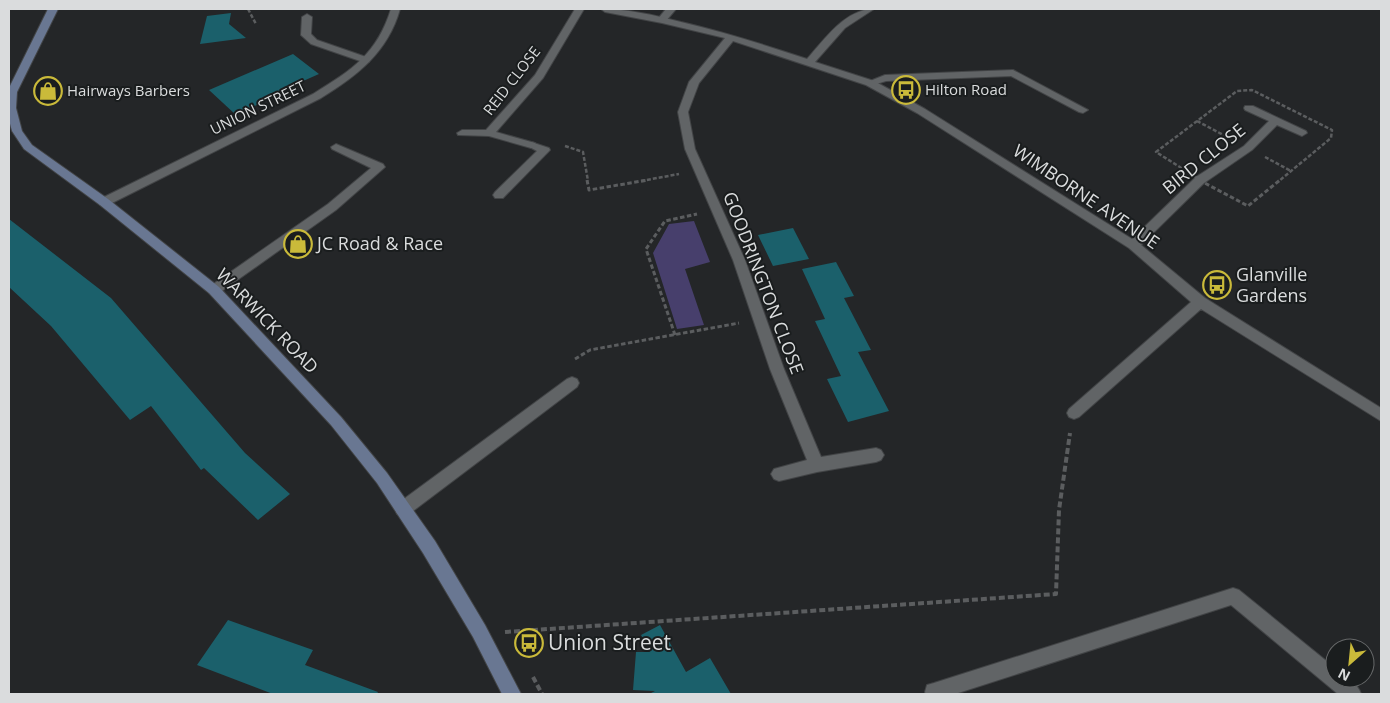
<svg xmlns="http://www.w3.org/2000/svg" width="1390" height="703" viewBox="0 0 1390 703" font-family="'Open Sans',sans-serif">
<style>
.green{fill:#473f6c}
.building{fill:#1b606b}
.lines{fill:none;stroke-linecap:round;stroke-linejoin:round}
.service-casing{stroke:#424446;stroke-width:2}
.minor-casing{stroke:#424446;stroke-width:2}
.secondary-casing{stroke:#424446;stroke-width:2}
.path-far2{stroke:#5b5d5f;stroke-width:2.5;stroke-dasharray:4 2;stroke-linecap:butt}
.path-far1{stroke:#5b5d5f;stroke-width:3;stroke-dasharray:4.5 2.5;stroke-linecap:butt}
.path{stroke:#5b5d5f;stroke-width:4;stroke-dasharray:6 3;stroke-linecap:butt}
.service{fill:#616466;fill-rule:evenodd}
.minor{fill:#616466;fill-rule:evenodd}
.secondary{fill:#697792;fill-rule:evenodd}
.labels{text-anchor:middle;stroke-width:4;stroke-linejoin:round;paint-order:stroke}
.far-street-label{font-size:15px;fill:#dadcdd;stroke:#1a1d1e}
.far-poi-label{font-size:15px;fill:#dadcdd;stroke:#1a1d1e;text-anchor:start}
.street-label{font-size:18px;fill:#dadcdd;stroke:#1a1d1e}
.poi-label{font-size:18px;fill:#dadcdd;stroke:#1a1d1e;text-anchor:start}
.near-poi-label{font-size:21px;fill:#dadcdd;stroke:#1a1d1e;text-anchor:start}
</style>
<rect width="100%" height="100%" fill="#242628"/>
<path class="green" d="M 694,221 L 710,262 L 685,269 L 704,325 L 677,329 L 653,253 L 669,224 Z"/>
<path class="building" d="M 231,13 L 229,24 L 246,38 L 200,44 L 207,16 Z
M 293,54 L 319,74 L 258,101 L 261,103 L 236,115 L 209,90 Z
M 9,219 L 111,298 L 245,453 L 290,494 L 258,520 L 204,468 L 201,470 L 151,406 L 130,420 L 51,326 L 9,287 Z
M 793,228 L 809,259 L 773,266 L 758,235 Z
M 836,262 L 854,296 L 844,298 L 871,350 L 858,352 L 889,411 L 848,422 L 827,379 L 841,376 L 815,321 L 825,319 L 802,269 Z
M 228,620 L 313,650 L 305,665 L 378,692 L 377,694 L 273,694 L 197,665 Z
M 660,625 L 686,672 L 710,658 L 731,694 L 649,694 L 655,691 L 633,690 L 636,652 L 650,652 L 641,635 Z"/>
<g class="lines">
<defs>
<path id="service" d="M 666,9 L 676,9 L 665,22 L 659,22 L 657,20 Z
M 307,14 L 312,17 L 311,34 L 317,40 L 369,58 L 369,62 L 363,62 L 311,44 L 301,35 L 302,17 Z
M 1013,70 L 1088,110 L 1083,113 L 1079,112 L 1011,76 L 886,81 L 870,86 L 865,83 L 885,75 Z
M 531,142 L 549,148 L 550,150 L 503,198 L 495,198 L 493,195 L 495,192 L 537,151 L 526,145 Z
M 336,144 L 383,164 L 385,167 L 336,210 L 219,293 L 209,293 L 208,290 L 209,287 L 328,204 L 371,168 L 332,149 L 331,147 Z
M 572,377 L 577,379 L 579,383 L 577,387 L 409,514 L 403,516 L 397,514 L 395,509 L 397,504 L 567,379 Z
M 1233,588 L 1239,590 L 1335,668 L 1335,678 C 1347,678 1357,682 1361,694 L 1338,694 L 1231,605 L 955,694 L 926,694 L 925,692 L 927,685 L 934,683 Z"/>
<path id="minor" d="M 391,9 L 400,9 C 388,52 357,76 321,98 L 108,205 L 100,205 L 98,202 L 100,199 L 313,94 C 352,70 377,54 391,9 Z
M 575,9 L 584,9 L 543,78 L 496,132 L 535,143 L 536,145 L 535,147 L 531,148 L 489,136 L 458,135 L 457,133 L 462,130 L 486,130 L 535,75 Z
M 601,9 C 628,9 654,15 681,22 C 724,32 765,45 807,59 C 825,39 845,9 874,9 L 845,28 L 815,62 L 874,81 L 925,109 L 1132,239 L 1196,177 L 1244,146 L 1269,121 L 1245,110 L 1244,108 L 1245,106 L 1253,106 L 1306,131 L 1307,133 L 1302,136 L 1277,125 L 1252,150 L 1204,183 L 1141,245 L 1205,298 L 1381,408 L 1381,421 L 1201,309 L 1079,417 L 1074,419 L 1069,417 L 1067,413 L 1069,409 L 1191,302 L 1129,248 L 917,113 L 866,85 L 733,41 L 699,83 L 688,112 L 695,149 L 745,260 L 784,369 L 821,457 L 876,448 L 881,450 L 884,455 L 881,460 L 876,462 L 817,472 L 779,481 L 774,479 L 771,474 L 774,469 L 807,460 L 770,369 L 733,260 L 685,149 L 678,112 L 689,82 L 725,38 L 662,23 L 605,12 Z"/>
<path id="secondary" d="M 48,9 L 58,9 L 17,92 L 16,108 L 22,131 L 32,145 L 108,199 L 219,287 L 341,417 L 387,473 L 435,541 L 485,625 L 521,694 L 502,694 L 473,637 L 423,553 L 377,483 L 331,425 L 209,293 L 100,205 L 24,149 L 12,131 L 9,120 L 9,88 Z"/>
</defs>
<use href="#service" class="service-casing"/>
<use href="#minor" class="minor-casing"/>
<use href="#secondary" class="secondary-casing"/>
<path class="path-far2" d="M 248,9 L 256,24
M 1197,121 L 1229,138
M 565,146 L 583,152 L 588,181
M 1265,157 L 1291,171
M 641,181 L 679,174
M 1202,181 L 1156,152 L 1237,91 L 1252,90 L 1332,130 L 1331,138 L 1279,181"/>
<path class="path-far1" d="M 587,180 L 589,190 L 648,180
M 1199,180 L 1248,206 L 1280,180
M 675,335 L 646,249 L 665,221 L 697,214
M 575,359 L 590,350 L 739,323"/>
<path class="path" d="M 505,632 L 1056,594 L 1059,510 L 1070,433
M 533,677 L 542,694"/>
<use href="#service" class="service"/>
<use href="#minor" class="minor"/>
<use href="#secondary" class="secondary"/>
</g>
<defs>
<symbol id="bus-ring" viewBox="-11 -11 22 22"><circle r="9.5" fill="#1a1d1e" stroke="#caba3a" stroke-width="1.5"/><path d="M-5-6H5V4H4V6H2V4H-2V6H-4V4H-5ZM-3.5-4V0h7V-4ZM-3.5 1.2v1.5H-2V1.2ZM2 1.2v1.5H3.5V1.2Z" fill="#caba3a"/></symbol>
<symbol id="shop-ring" viewBox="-11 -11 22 22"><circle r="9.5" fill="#1a1d1e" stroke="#caba3a" stroke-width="1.5"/><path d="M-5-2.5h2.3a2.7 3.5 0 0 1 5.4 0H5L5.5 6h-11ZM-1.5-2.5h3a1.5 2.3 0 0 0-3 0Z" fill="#caba3a"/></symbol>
</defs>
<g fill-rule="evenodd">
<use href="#bus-ring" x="890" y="74" width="32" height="32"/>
<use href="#shop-ring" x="32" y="75" width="32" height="32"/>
<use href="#shop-ring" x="282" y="228" width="32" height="32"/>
<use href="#bus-ring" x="1201" y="269" width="32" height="32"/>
<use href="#bus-ring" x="513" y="627" width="32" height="32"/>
</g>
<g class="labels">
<g class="far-street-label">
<text transform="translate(512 81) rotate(-52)" y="5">REID CLOSE</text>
<text transform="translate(258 108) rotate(-26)" y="5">UNION STREET</text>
</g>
<g class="far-poi-label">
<text x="925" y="95">Hilton Road</text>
<text x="67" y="96">Hairways Barbers</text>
</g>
<g class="street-label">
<text transform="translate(1204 159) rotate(-39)" y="6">BIRD CLOSE</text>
<text transform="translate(1086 197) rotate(34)" y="6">WIMBORNE AVENUE</text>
<text transform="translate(763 283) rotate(69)" y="6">GOODRINGTON CLOSE</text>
<text transform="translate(267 321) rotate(46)" y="6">WARWICK ROAD</text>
</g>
<g class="poi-label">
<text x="317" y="250">JC Road &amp; Race</text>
<text x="1236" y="281">Glanville<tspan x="1236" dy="21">Gardens</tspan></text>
</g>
<g class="near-poi-label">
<text x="548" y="650">Union Street</text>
</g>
</g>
<rect width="1390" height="703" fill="none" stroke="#dadcdd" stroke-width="20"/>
<g transform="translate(1350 663) rotate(207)"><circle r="24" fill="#1a1d1e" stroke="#67696a"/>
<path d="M0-4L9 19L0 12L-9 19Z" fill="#caba3a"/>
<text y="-8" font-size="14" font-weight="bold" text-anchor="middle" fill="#dadcdd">N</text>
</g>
</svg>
